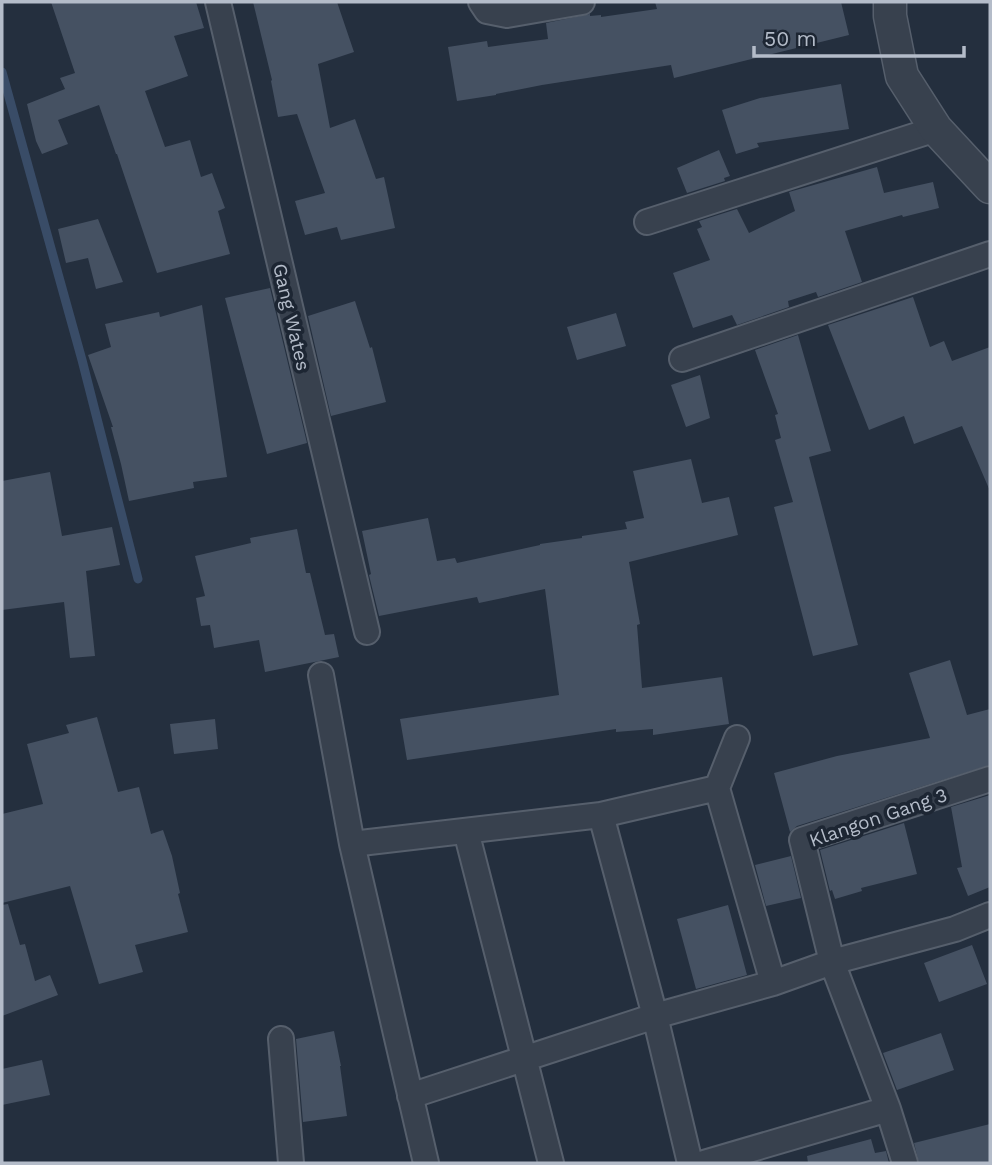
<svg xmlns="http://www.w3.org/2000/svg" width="992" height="1165" viewBox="0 0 992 1165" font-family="'Work Sans',sans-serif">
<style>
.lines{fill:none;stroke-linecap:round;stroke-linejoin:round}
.stream{stroke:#394c67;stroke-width:9}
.building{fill:#455162}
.minor-casing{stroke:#565f6c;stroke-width:28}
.tertiary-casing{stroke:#565f6c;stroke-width:35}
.minor{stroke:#38414e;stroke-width:24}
.tertiary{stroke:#38414e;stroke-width:32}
.labels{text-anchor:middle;stroke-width:7;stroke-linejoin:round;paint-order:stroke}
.street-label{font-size:19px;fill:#b4bcc9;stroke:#1d2633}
</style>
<rect width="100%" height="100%" fill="#242f3e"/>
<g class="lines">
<path class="stream" d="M 2,72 L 82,360 L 138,579"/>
</g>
<path class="building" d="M 51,2 L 196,2 L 204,28 L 174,36 L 188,76 L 145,91 L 165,147 L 190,140 L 201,177 L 212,173 L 225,208 L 218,211 L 230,254 L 157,273 L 117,154 L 116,154 L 99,105 L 58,120 L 68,144 L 42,154 L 36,141 L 27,104 L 65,89 L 60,78 L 75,73 Z
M 253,2 L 337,2 L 354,52 L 318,64 L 330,128 L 355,119 L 376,179 L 384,177 L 395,228 L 341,240 L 337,227 L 305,235 L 295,201 L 325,193 L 297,114 L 278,117 L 271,81 L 272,80 Z
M 655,2 L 841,2 L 849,35 L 674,78 L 671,65 L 542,85 L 496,94 L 496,95 L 457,101 L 448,47 L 487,41 L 488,47 L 548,39 L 546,23 L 590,14 L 590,16 L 601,15 L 601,17 L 657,9 Z
M 841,84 L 849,129 L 757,143 L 759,147 L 736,154 L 722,110 L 760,98 Z
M 719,150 L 730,176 L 724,178 L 725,181 L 687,193 L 677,168 Z
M 877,167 L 884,193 L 933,182 L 939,208 L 903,217 L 902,215 L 845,231 L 862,282 L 818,297 L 816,292 L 788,301 L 789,307 L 737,325 L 732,315 L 693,328 L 673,273 L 710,260 L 697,229 L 702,227 L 699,221 L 737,209 L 749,233 L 795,211 L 789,192 Z
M 98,219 L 123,282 L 96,289 L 88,258 L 66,263 L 58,229 Z
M 270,288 L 307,443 L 267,454 L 225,298 Z
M 913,297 L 930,347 L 944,341 L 952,361 L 990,347 L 990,491 L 962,426 L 914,444 L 904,416 L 869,430 L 828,325 Z
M 355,301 L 370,348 L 372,347 L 386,402 L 331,416 L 308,316 Z
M 202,305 L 227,477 L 193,482 L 194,488 L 129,501 L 121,464 L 111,427 L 113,427 L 88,355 L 111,347 L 105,324 L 159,312 L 160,317 Z
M 616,313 L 626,346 L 577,360 L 567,327 Z
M 798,335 L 831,451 L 809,457 L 858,645 L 813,656 L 774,507 L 793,502 L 775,440 L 781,438 L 775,415 L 778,414 L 755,350 Z
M 700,375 L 710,418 L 686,427 L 671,385 Z
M 691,459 L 702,503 L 729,497 L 738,535 L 629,562 L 640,624 L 637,625 L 642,688 L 722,677 L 729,724 L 653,735 L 653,729 L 616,732 L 616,729 L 407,760 L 400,719 L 559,695 L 545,589 L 479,603 L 477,597 L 379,616 L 369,575 L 371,574 L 362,531 L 428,518 L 437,561 L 455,558 L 457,563 L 540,545 L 540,544 L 582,538 L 582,536 L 627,529 L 625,522 L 644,518 L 633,471 Z
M 50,472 L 62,536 L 112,527 L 120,565 L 86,571 L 95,656 L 70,658 L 64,602 L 2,610 L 2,481 Z
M 297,529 L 306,573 L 310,573 L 325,635 L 334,634 L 339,657 L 265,672 L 259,640 L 214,648 L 210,625 L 201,626 L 196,598 L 205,596 L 195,556 L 251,543 L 250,538 Z
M 950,660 L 967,715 L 990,709 L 990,765 L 797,826 L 790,832 L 774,773 L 837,756 L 930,738 L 909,673 Z
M 97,717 L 118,792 L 139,787 L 151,834 L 163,830 L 172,856 L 180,893 L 178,894 L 188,932 L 135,945 L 143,972 L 99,984 L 70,886 L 2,903 L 2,814 L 43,804 L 27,744 L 69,733 L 66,725 Z
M 215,719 L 218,749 L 174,754 L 170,724 Z
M 990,795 L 990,887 L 968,896 L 957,868 L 962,867 L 951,807 Z
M 904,823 L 917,874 L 861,888 L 862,891 L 835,899 L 832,890 L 830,891 L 820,850 Z
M 791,856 L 801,898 L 766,906 L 755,865 Z
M 8,904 L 20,945 L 25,944 L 35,981 L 50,975 L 58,995 L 2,1016 L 2,905 Z
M 728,905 L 747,975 L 696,989 L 677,919 Z
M 972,945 L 987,984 L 939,1002 L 924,963 Z
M 334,1031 L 341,1066 L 340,1066 L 347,1116 L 303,1122 L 296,1039 Z
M 941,1033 L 954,1070 L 897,1090 L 883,1053 Z
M 42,1060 L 50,1095 L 2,1105 L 2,1069 Z
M 990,1124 L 990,1163 L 919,1163 L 914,1143 Z
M 871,1139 L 875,1153 L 886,1151 L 889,1163 L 808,1163 L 807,1156 Z"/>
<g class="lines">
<defs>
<path id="minor" d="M 218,2 L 367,632
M 481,2 L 487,11 L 507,15 L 582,2
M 647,222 L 936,129
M 682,359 L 990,254
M 321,675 L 352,844
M 717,788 L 737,738
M 601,815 L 655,1016 L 690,1163
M 466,831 L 551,1163
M 281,1039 L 291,1163
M 410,1096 L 655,1016 L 773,983 L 832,962 L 955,929 L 990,915
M 426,1163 L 352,844 L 601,815 L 717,788 L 773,983
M 704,1163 L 888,1109
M 905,1163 L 888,1109 L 832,962 L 802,840 L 990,779"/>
<path id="tertiary" d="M 890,2 L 890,16 L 902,76 L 936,129 L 990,187"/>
</defs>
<use href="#minor" class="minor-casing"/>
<use href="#tertiary" class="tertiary-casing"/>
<use href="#minor" class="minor"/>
<use href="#tertiary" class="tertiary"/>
</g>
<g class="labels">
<g class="street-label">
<text transform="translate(292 317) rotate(77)" y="7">Gang Wates</text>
<text transform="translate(878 817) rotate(-19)" y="7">Klangon Gang 3</text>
</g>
</g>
<rect width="992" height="1165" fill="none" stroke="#b4bcc9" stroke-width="7"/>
<path d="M754 46v10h210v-10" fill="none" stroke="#b4bcc9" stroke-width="3.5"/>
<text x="764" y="46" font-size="21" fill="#b4bcc9" stroke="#1d2633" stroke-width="5" paint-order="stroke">50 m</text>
</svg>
